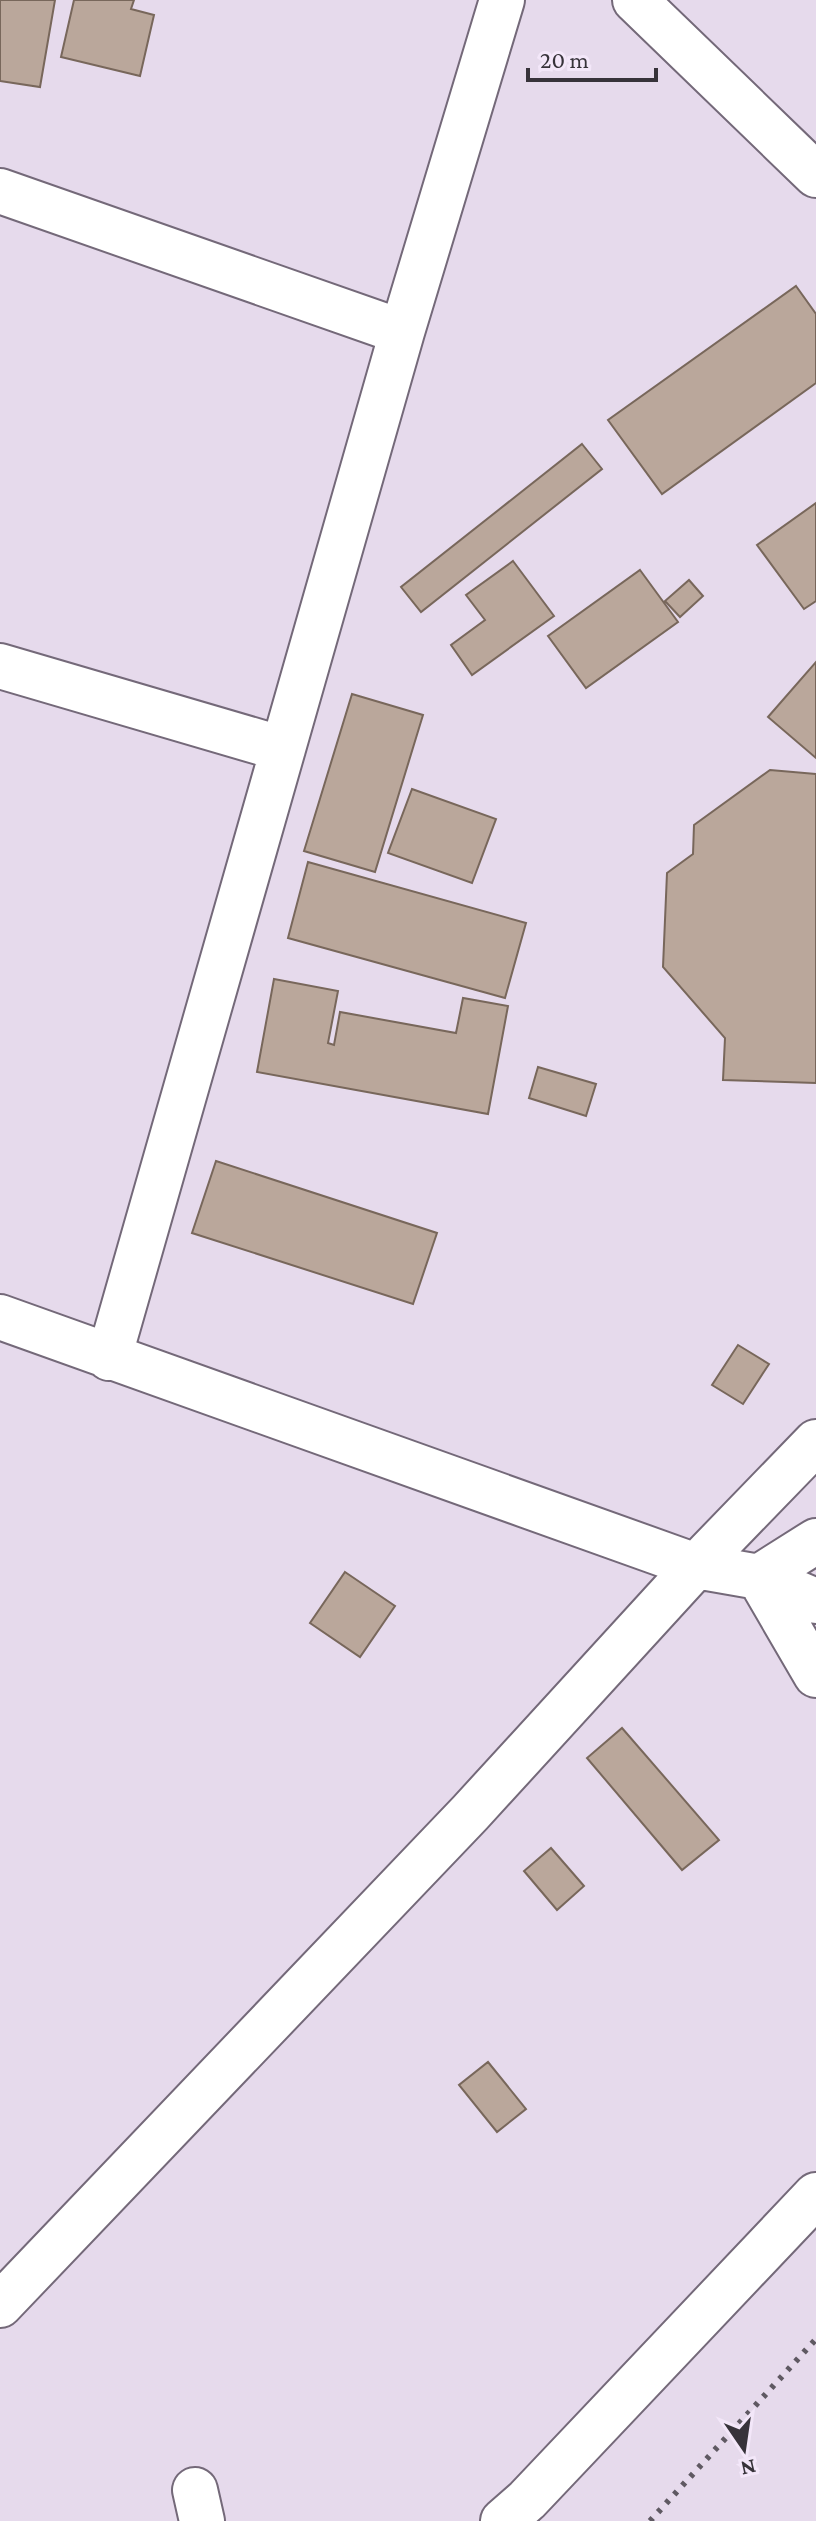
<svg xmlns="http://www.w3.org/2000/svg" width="816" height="2521" viewBox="0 0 816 2521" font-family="'Crimson Pro',serif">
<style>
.building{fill:#baa79b;stroke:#78675b;stroke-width:2}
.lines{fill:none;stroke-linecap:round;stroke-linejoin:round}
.minor-casing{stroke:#746979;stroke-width:48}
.minor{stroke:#fff;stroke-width:44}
.rail{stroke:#5f5962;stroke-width:6;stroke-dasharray:4 8;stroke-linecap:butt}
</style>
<rect width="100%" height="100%" fill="#e6daec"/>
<path class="building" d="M 0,0 L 55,0 L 40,87 L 0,81 Z
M 74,0 L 134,0 L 131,9 L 154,15 L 140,76 L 61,57 Z
M 796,286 L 816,314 L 816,383 L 662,494 L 608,420 Z
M 582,444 L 602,469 L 421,612 L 401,587 Z
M 816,503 L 816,601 L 804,609 L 757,545 Z
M 513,561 L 554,616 L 472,675 L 451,645 L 485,620 L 466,595 Z
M 640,570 L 678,622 L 586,688 L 548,636 Z
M 689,580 L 703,596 L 680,617 L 665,601 Z
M 816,662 L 816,758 L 768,717 Z
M 352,694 L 423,715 L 375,872 L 304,851 Z
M 770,770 L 816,774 L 816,1083 L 723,1080 L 725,1038 L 663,967 L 667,873 L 693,854 L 694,825 Z
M 412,789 L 496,819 L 472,883 L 388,853 Z
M 308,862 L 526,923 L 505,998 L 288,938 Z
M 274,979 L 338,991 L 328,1043 L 334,1045 L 340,1012 L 456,1033 L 463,998 L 508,1006 L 488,1114 L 257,1072 Z
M 538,1067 L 596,1084 L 586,1116 L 529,1098 Z
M 216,1161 L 437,1233 L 413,1304 L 192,1233 Z
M 738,1345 L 769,1364 L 743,1404 L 712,1385 Z
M 345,1572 L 395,1606 L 360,1657 L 310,1623 Z
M 622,1728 L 719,1840 L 682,1870 L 587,1758 Z
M 551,1848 L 584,1886 L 557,1910 L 524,1871 Z
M 488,2062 L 526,2109 L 497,2132 L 459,2085 Z"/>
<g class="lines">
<defs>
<path id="minor" d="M 635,0 L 816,175
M 0,191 L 402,332
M 0,666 L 283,749
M 0,1317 L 696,1566 L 759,1577 L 816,1601
M 109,1358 L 402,332 L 502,0
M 759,1577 L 816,1675
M 759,1577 L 816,1541
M 0,2305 L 470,1813 L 696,1566 L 816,1442
M 195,2490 L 202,2521
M 503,2521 L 527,2500 L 816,2195"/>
</defs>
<use href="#minor" class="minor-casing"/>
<use href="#minor" class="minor"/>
<path class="rail" d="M 650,2521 L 816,2339"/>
</g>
<g transform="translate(744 2449) rotate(167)" stroke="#f3e7f9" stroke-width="6" paint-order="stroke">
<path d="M0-6L14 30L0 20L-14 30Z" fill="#37333a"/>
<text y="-12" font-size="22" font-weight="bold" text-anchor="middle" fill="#37333a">N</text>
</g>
<path d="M528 68v12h128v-12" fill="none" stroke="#37333a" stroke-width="4"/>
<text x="540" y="68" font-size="24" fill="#37333a" stroke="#f3e7f9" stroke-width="6" paint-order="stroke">20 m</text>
</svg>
